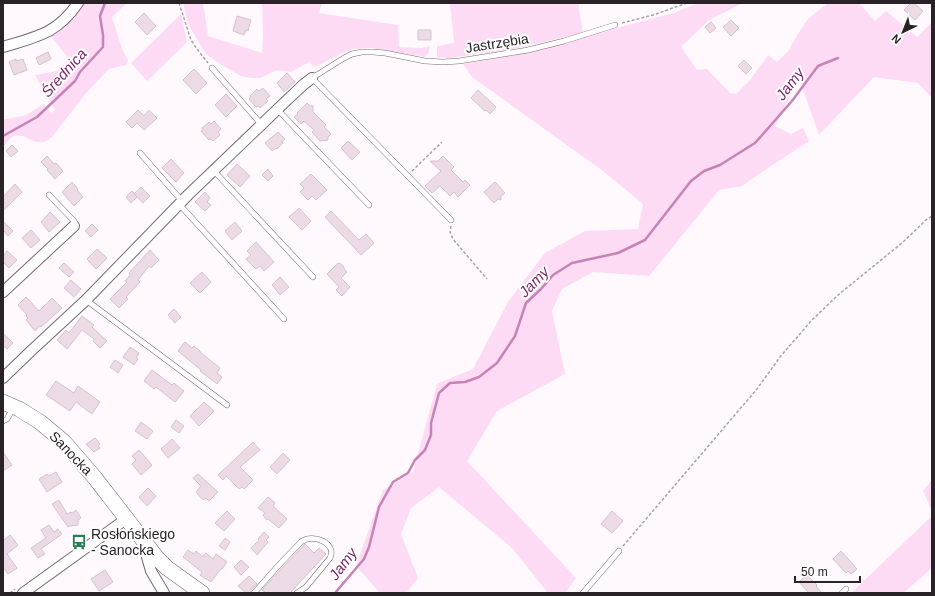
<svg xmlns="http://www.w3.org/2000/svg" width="935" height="596" viewBox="0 0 935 596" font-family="Helvetica,sans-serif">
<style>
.green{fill:#fedbf4}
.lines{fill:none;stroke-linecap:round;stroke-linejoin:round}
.stream{stroke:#c683b5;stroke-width:2.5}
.building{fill:#ecdae6;stroke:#d4c3cf}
.lane-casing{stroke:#786974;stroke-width:6}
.street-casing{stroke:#786974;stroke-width:12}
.primary-casing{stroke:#786974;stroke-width:16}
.path{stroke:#a8a1a6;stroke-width:1.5;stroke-dasharray:3 2;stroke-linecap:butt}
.lane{stroke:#fff;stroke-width:5}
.street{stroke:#fff;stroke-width:10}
.primary{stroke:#fff;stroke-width:15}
.labels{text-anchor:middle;stroke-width:4;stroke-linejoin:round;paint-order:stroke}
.street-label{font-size:14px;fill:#292327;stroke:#fff}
.poi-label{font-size:14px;fill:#292327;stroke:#fff;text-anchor:start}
.water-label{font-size:15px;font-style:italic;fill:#792969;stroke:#fff}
</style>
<rect width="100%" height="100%" fill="#fff8fd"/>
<path class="green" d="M 84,3 L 127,3 L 112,17 L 122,49 L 128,60 L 126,65 L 109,69 L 86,93 L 52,137 C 34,152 28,130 12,137 C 9,139 6,144 3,147 L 3,120 L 26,115 L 44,104 L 51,113 L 55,110 L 35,75 L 57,71 L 69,59 L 51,36 L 67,24 Z
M 183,3 L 203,3 L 208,36 L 262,53 L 263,35 L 262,3 L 322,3 L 319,13 L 398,25 L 399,47 L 421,48 L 430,46 L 428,54 L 425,57 L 372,48 L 351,49 L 315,67 L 309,62 L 291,72 L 277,70 L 260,78 L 252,78 L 241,76 L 217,62 L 206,54 L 201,46 L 188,24 Z
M 450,3 L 578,3 L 583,33 L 508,50 L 448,58 L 437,57 L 437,46 L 454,43 Z
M 698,3 L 743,3 L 709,20 L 681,47 L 697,70 L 707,69 L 730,93 L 736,94 L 750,80 L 768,55 L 777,62 L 789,50 L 796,37 L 808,19 L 828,3 L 859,3 L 875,21 L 886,11 L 917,37 L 932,22 L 932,98 L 918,83 L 874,77 L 819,135 L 800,81 L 792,72 L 791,95 L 775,126 L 791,134 L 803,128 L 809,141 L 768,168 L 742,186 L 719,190 L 649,276 L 593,272 L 562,289 L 552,311 L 565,374 L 497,411 L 467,461 L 576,578 L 565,593 L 548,593 L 512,548 L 439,487 L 411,508 L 401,534 L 418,578 L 406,593 L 380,593 L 356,566 L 383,490 L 413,472 L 437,384 L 473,369 L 508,302 L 545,253 L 585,231 L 638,229 L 643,204 L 603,171 L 472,77 L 463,64 L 515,55 L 673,13 Z
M 181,14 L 187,42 L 147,81 L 131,63 Z
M 932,480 L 932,511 L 923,491 Z
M 932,516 L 932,568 L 903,593 L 851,593 Z"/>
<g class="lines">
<path class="stream" d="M 3,136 L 37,117 L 75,81 L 80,72 L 103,47 L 103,35 L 100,16 L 105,3
M 335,593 L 364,559 L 369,547 L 379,507 L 393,482 L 408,473 L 415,460 L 425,450 L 431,435 L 431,423 L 439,393 L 450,383 L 465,382 L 479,377 L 497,363 L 515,336 L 526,303 L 541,289 L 553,275 L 572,263 L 618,253 L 645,240 L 691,181 L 704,171 L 720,165 L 755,143 L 792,101 L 818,66 L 838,58"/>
</g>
<path class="building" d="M 911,3 L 914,3 L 923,11 L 915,20 L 904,10 Z
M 144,13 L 156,26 L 147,35 L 135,22 Z
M 237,16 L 251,20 L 248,31 L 246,30 L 244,35 L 233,31 Z
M 731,20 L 739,28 L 731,36 L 723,27 Z
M 711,22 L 716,28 L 710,33 L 705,27 Z
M 418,30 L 431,30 L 431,40 L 418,40 Z
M 48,52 L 51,59 L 39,65 L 36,58 Z
M 16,59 L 16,61 L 23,59 L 27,70 L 14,75 L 9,62 Z
M 744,60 L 752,68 L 746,74 L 738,66 Z
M 194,69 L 207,83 L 196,94 L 183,80 Z
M 287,73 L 295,82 L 284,92 L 277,83 Z
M 263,88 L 270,96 L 266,99 L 268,101 L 260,108 L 259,106 L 256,107 L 249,99 L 251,97 L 250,96 L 257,89 L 259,91 Z
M 478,90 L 496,107 L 490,114 L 486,110 L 485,111 L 471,98 Z
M 226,94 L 237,106 L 226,117 L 215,105 Z
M 307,103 L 310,106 L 313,106 L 313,112 L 326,125 L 324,127 L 331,134 L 328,137 L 328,140 L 320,141 L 312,132 L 314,130 L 304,121 L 301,124 L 294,117 L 298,114 L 297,113 Z
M 138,110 L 144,116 L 149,110 L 157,118 L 144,130 L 137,123 L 132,128 L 126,122 Z
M 214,121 L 221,129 L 218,132 L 220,135 L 213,141 L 211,139 L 209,140 L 201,131 L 203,130 L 202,128 L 209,122 L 211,124 Z
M 278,132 L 285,139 L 281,142 L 283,143 L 277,149 L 276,148 L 272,151 L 265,143 Z
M 348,141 L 360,152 L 352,160 L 341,148 Z
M 12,145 L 18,151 L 11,157 L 6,151 Z
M 47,156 L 54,164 L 56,163 L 63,171 L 55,179 L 47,170 L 48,169 L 41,162 Z
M 443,156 L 454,167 L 451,170 L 463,182 L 465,180 L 470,185 L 458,197 L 454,192 L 450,196 L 440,186 L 432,193 L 425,186 L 441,171 L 430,161 L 438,161 Z
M 171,159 L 184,173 L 176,182 L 162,168 Z
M 237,164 L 250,176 L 240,187 L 227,175 Z
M 268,169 L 273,176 L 268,181 L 262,175 Z
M 311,174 L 327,190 L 316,200 L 312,196 L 308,200 L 300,192 L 304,188 L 300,184 Z
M 72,182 L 78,189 L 77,190 L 83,197 L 74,206 L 62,192 Z
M 495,182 L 505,193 L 501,196 L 501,200 L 498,199 L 494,203 L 484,192 Z
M 15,184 L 22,192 L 3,211 L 3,197 Z
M 141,187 L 150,196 L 143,203 L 134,194 Z
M 132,191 L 137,197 L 131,203 L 126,197 Z
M 205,192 L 210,198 L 207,202 L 211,205 L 205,211 L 195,202 Z
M 299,208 L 311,221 L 302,230 L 289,217 Z
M 331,211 L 359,240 L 366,234 L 374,243 L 361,255 L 325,217 Z
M 50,212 L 60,222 L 49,232 L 41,222 Z
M 3,221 L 13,231 L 8,236 L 3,230 Z
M 235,222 L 242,231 L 232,240 L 225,231 Z
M 92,224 L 98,230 L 91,237 L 85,231 Z
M 31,230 L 40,240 L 31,248 L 22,238 Z
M 256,242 L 274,262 L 264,271 L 260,266 L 256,269 L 246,259 L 251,255 L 247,251 Z
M 97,249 L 107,258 L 96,269 L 87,259 Z
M 150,250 L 159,260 L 151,268 L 149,266 L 138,280 L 140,282 L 126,297 L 128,299 L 119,308 L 110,299 L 127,282 L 125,281 L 130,275 L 129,273 Z
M 7,251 L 17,260 L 9,268 L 3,262 L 3,256 Z
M 64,263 L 74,272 L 69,277 L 59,268 Z
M 338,263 L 341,264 L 344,267 L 344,269 L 347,272 L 341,278 L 350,287 L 342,296 L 336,290 L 339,287 L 327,274 Z
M 202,272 L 211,282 L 200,293 L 190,283 Z
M 280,277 L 289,287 L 280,295 L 272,285 Z
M 71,280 L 81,289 L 74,297 L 64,288 Z
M 26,297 L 39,311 L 52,298 L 62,308 L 41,327 L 40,326 L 35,331 L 26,320 L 28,318 L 26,316 L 27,315 L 18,305 Z
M 174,309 L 181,317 L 175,323 L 168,315 Z
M 82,316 L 94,325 L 92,327 L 107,341 L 100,348 L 93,341 L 94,339 L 82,330 L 67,349 L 57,340 L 66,330 L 69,333 Z
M 3,333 L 13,343 L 7,349 L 3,345 Z
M 185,342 L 192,348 L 194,346 L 200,351 L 200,352 L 220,368 L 217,373 L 222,377 L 217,384 L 200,371 L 201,370 L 178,351 Z
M 130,347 L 139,353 L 136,358 L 138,359 L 134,365 L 123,357 Z
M 115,360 L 123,365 L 118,373 L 110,367 Z
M 152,370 L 172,385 L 174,383 L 184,391 L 175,402 L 156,387 L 154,389 L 144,381 Z
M 56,381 L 74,393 L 78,386 L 100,402 L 92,414 L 76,402 L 70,411 L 46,395 Z
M 204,402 L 214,411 L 199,426 L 190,416 Z
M 176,420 L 184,426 L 179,433 L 171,427 Z
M 141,422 L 153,431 L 147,439 L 135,431 Z
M 95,438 L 100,444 L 98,446 L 100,448 L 94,452 L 86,444 Z
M 172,439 L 180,448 L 168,458 L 161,449 Z
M 253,442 L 260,450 L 240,467 L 253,480 L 244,489 L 242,487 L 239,489 L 226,476 L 223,480 L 218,475 Z
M 139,450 L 152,465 L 141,475 L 132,464 L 136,460 L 132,456 Z
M 3,452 L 12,465 L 3,471 Z
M 283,453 L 290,460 L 277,474 L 270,467 Z
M 56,472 L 62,482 L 47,492 L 39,479 L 47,474 L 49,476 Z
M 198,474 L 218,492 L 209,501 L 206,498 L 203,500 L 196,492 L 201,486 L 193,478 Z
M 148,488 L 156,496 L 147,506 L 139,497 Z
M 268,497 L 275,503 L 273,506 L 287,519 L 279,528 L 268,519 L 267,520 L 263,515 L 265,513 L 258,508 Z
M 59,500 L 67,514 L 71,512 L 72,513 L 76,510 L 81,518 L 78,520 L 78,525 L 70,526 L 68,527 L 52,504 Z
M 227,511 L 235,519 L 224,531 L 215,523 Z
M 612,511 L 623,521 L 612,533 L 601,524 Z
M 49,525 L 54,532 L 58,529 L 62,534 L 41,549 L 45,554 L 38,558 L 31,548 L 46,538 L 41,530 Z
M 264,532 L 269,537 L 266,540 L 268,542 L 257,555 L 251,548 L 259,540 L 258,539 Z
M 10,535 L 18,545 L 7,554 L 17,568 L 8,574 L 3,567 L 3,541 Z
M 225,538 L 230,542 L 225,550 L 219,546 Z
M 305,544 L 314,553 L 319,548 L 326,554 L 290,593 L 266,593 L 262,590 L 281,569 Z
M 188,550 L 194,554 L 196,551 L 203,557 L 206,553 L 213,559 L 216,554 L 227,562 L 222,569 L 221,569 L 211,582 L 200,575 L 202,572 L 183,557 Z
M 841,551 L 857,569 L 851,574 L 848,571 L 846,573 L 833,559 Z
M 241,560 L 249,567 L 241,575 L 234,567 Z
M 105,570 L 113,582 L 99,591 L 91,579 Z
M 806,575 L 807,576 L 808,576 L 817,585 L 816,586 L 822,593 L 809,593 L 799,582 Z
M 249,576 L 257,584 L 251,590 L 250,593 L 246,593 L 238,586 Z"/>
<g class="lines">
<defs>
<path id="lane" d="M 212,68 L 261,124
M 277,109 L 369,205
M 140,153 L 182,201
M 214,171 L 313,277
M 49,195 L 74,221 L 75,223 L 74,226
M 179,204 L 284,319
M 451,220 L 312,78 L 344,58 L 352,54 L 362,52 L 373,52 L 385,53 L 425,61 L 443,62 L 459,61 L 528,50 L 564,41 L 615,25
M 86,300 L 227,405
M 3,421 L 7,419 L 13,408
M 254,593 L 278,566 L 301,542 C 313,533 337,543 330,558 L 306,587 L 297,593
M 583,593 L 619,551
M 842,593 L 846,589"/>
<path id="street" d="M 3,47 C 36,37 57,34 78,3
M 3,292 L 74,226
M 3,378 L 32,350 L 86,300 L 188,195 L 285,102 L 303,85 L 312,78
M 148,547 L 147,557 L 151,571 L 164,593
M 23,593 L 126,519"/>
<path id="primary" d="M 3,402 L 19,409 L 40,422 L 64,442 L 95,478 L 157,558 L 167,568 L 202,593"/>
</defs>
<use href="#lane" class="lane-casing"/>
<use href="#street" class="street-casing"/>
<use href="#primary" class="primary-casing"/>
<path class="path" d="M 179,3 L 191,40 L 197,49 L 208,63
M 622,23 L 653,15 L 687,3
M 412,171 L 442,142
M 451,226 L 450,232 L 453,239 L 487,279
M 623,546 L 757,389 L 780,357 L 812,320 L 838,295 L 902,243 L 926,220 L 932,216
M 10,593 L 15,589"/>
<use href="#lane" class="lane"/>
<use href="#street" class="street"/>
<use href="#primary" class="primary"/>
</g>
<defs>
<symbol id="bus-bare" viewBox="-9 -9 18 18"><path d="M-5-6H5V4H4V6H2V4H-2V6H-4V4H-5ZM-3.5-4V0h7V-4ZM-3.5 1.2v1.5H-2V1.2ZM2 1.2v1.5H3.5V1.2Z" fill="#297f53" stroke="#fff" stroke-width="2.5" paint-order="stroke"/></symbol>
</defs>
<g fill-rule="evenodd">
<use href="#bus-bare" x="68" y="531" width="22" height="22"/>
</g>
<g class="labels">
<g class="street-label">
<text transform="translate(497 43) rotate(-9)" y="5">Jastrzębia</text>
<text transform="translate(71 453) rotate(46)" y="5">Sanocka</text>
</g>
<g class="poi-label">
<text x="91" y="539">Rosłońskiego<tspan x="91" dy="16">- Sanocka</tspan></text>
</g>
<g class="water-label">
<text transform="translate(64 73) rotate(-48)" y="5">Średnica</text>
<text transform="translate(790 84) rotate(-52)" y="5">Jamy</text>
<text transform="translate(534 282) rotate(-46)" y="5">Jamy</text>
<text transform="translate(343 564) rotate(-53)" y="5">Jamy</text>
</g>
</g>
<rect width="935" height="596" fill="none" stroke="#292327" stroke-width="8"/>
<g transform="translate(903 32) rotate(223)" stroke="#ffffff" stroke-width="3" paint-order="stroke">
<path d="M0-3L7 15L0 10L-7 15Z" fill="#292327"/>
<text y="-6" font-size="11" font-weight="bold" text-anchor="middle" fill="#292327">N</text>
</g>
<path d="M795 576v6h65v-6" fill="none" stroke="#292327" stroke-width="2"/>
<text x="801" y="576" font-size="12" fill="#292327" stroke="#ffffff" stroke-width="3" paint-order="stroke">50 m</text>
</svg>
